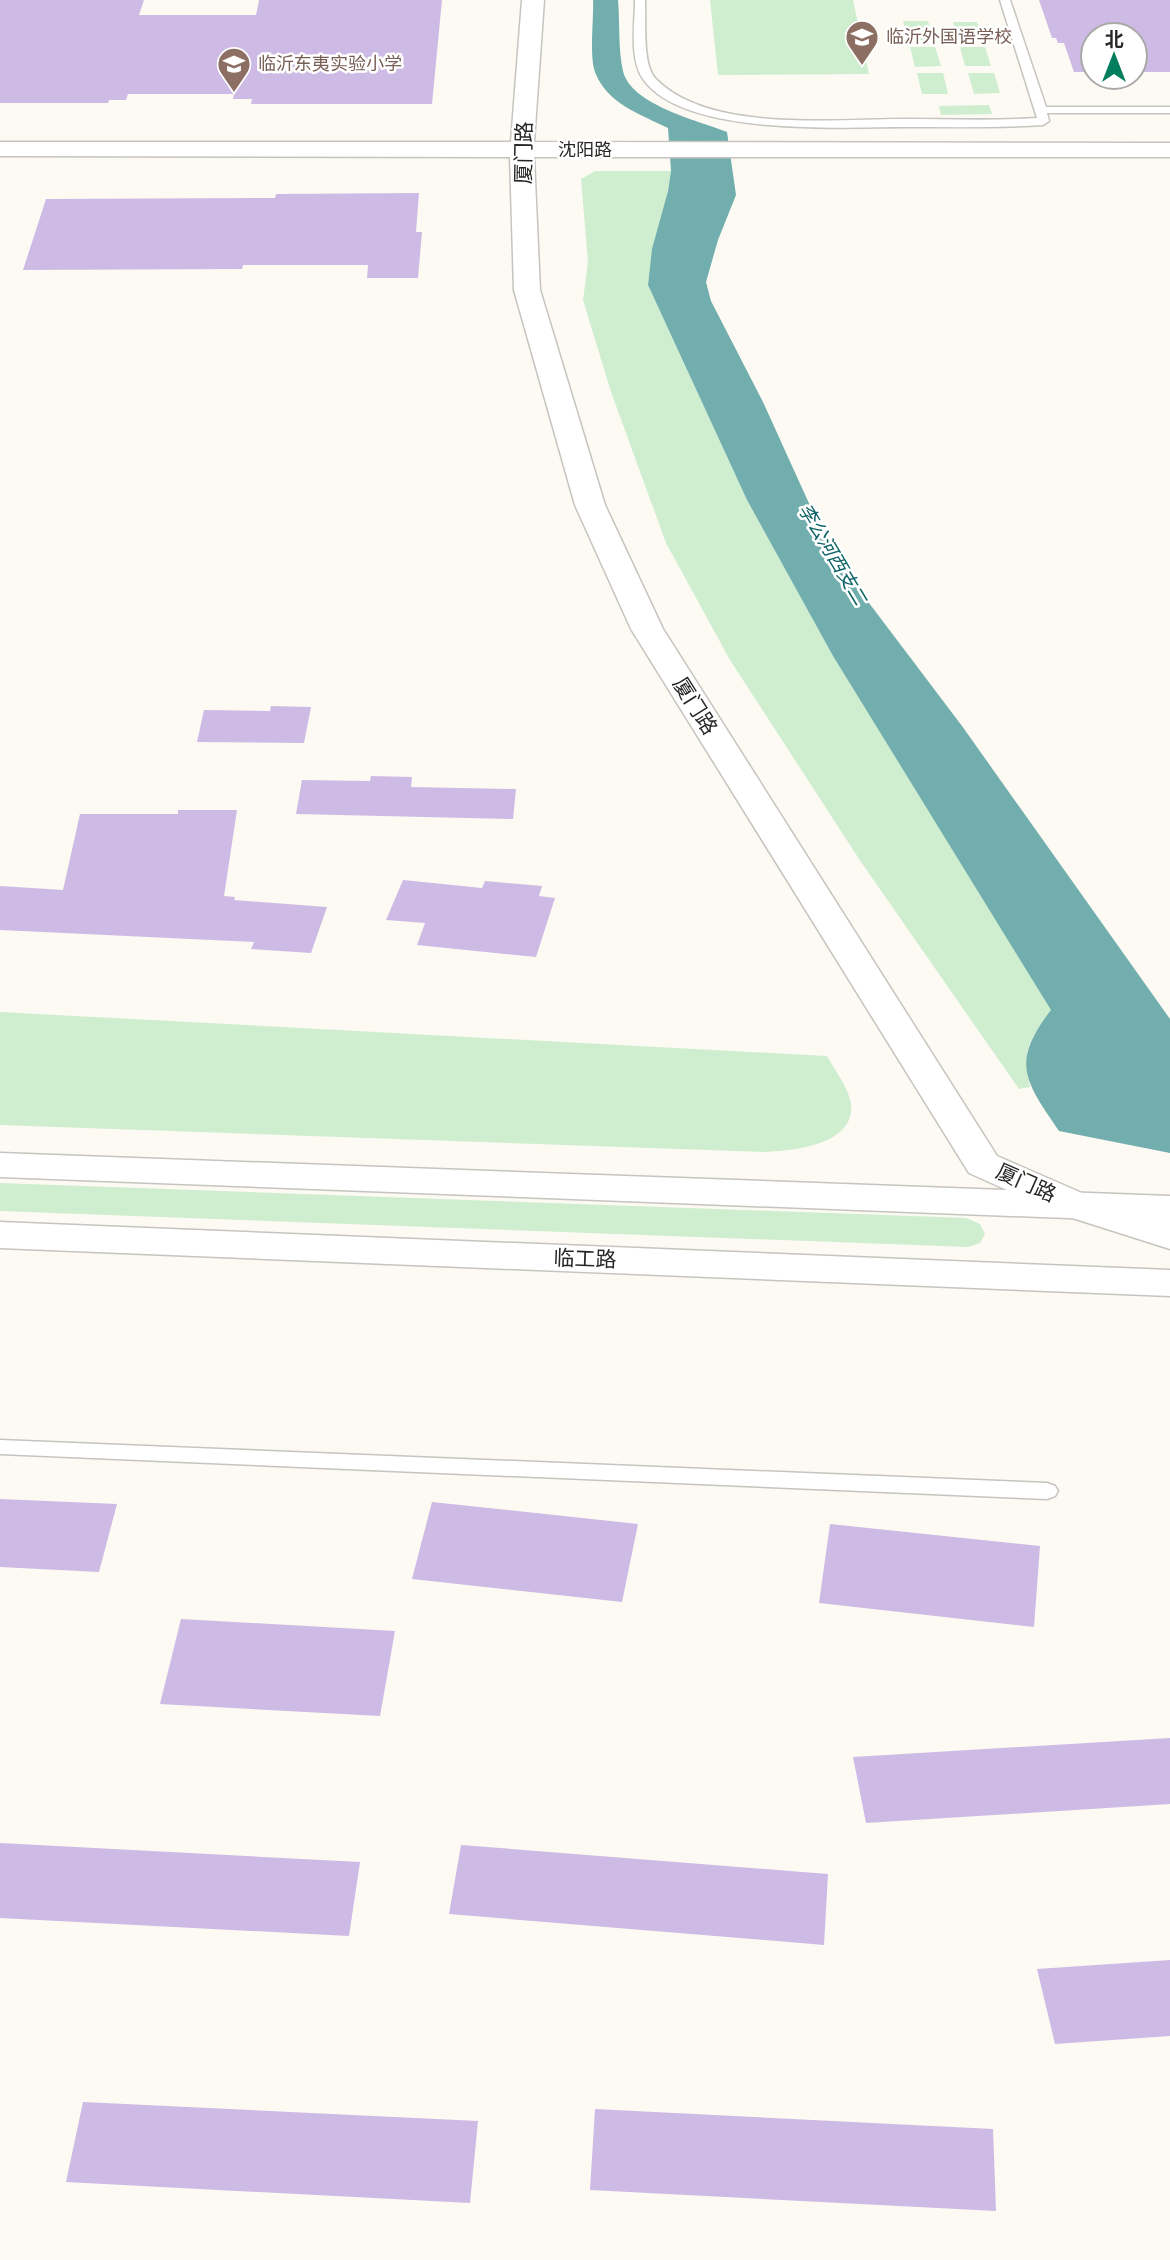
<svg xmlns="http://www.w3.org/2000/svg" width="1170" height="2260" viewBox="0 0 1170 2260" font-family="Raleway,'Noto Sans SC',sans-serif">
<style>
.green{fill:#cfeed0}
.water{fill:#72aeae}
.building{fill:#cdbbe5}
.lines{fill:none;stroke-linecap:round;stroke-linejoin:round}
.lane-casing{stroke:#c6c4be;stroke-width:3}
.secondary-casing{stroke:#c6c4be;stroke-width:3}
.primary-casing{stroke:#c6c4be;stroke-width:3}
.lane{fill:#fff;fill-rule:evenodd}
.secondary{fill:#fff;fill-rule:evenodd}
.primary{fill:#fff;fill-rule:evenodd}
.labels{text-anchor:middle;stroke-width:5;stroke-linejoin:round;paint-order:stroke}
.far-education-label{font-size:18px;fill:#785e54;stroke:#fff;text-anchor:start}
.far-street-label{font-size:18px;fill:#282725;stroke:#fff}
.far-water-label{font-size:19px;font-style:italic;fill:#0d6365;stroke:#fff}
.street-label{font-size:21px;fill:#282725;stroke:#fff}
</style>
<rect width="100%" height="100%" fill="#fcfaf3"/>
<path class="green" d="M 710,0 L 853,0 L 869,74 L 718,75 Z
M 903,21 L 928,21 L 934,40 L 908,40 Z
M 953,22 L 977,22 L 983,40 L 958,41 Z
M 910,47 L 935,47 L 941,66 L 915,67 Z
M 960,47 L 985,47 L 991,66 L 965,66 Z
M 917,73 L 943,73 L 948,94 L 922,94 Z
M 968,73 L 994,73 L 1000,93 L 974,94 Z
M 989,105 L 992,114 L 941,115 L 939,106 Z
M 595,171 L 671,171 C 666,210 652,244 648,285 L 747,500 L 833,656 L 1052,1010 C 1027,1041 1023,1049 1030,1087 L 1019,1089 L 861,862 L 730,660 L 666,543 L 611,392 L 583,300 L 588,262 L 581,179 Z
M 0,1012 L 827,1056 C 834,1069 850,1090 851,1105 C 855,1145 792,1151 764,1152 L 0,1125 Z
M 0,1183 L 966,1218 L 980,1224 L 985,1234 L 980,1243 L 968,1247 L 0,1211 Z"/>
<path class="water" d="M 593,0 L 618,0 C 620,23 618,49 623,71 C 631,105 697,120 727,132 L 736,195 L 718,240 L 706,282 L 711,301 L 763,402 L 832,554 L 962,726 L 1170,1019 L 1170,1153 L 1059,1131 C 1025,1081 1010,1063 1051,1010 L 833,656 L 747,500 L 648,285 L 652,249 L 668,191 L 671,171 L 668,128 C 640,114 607,104 595,72 C 589,55 594,19 593,0 Z"/>
<path class="building" d="M 0,0 L 144,0 L 139,15 L 256,15 L 259,0 L 442,0 L 432,104 L 251,104 L 252,99 L 233,99 L 234,94 L 128,94 L 126,100 L 109,100 L 108,103 L 0,103 Z
M 1039,0 L 1170,0 L 1170,72 L 1135,72 L 1135,35 L 1093,35 L 1093,72 L 1074,72 L 1064,43 L 1058,43 L 1056,38 L 1052,38 Z
M 419,193 L 416,232 L 422,232 L 418,278 L 367,278 L 368,265 L 243,265 L 242,269 L 23,270 L 46,199 L 275,198 L 276,194 Z
M 271,706 L 311,707 L 304,743 L 197,742 L 204,710 L 270,711 Z
M 371,776 L 412,777 L 411,787 L 516,789 L 513,819 L 296,814 L 302,780 L 370,781 Z
M 178,810 L 237,810 L 224,896 L 235,897 L 234,900 L 327,907 L 311,953 L 251,949 L 254,942 L 0,930 L 0,886 L 63,890 L 80,814 L 178,814 Z
M 403,880 L 482,888 L 485,881 L 542,886 L 539,896 L 555,898 L 536,957 L 417,945 L 425,923 L 386,920 Z
M 0,1499 L 117,1504 L 99,1572 L 0,1567 Z
M 432,1502 L 638,1524 L 622,1602 L 412,1579 Z
M 830,1524 L 1040,1546 L 1034,1627 L 819,1603 Z
M 181,1619 L 395,1631 L 380,1716 L 160,1704 Z
M 1170,1738 L 1170,1804 L 866,1823 L 853,1757 Z
M 0,1843 L 360,1862 L 349,1936 L 0,1918 Z
M 461,1845 L 828,1874 L 824,1945 L 449,1914 Z
M 1170,1960 L 1170,2036 L 1055,2044 L 1037,1969 Z
M 83,2102 L 478,2121 L 470,2203 L 66,2182 Z
M 595,2109 L 993,2129 L 996,2211 L 590,2190 Z"/>
<g class="lines">
<defs>
<path id="lane" d="M 635,0 L 645,0 C 646,19 642,64 655,78 C 707,133 834,119 903,119 C 947,119 992,121 1037,118 L 1000,0 L 1010,0 L 1046,107 L 1170,107 L 1170,113 L 1047,113 L 1049,121 L 1043,125 C 997,128 950,127 904,127 C 841,127 683,137 643,79 C 629,59 635,23 635,0 Z
M 0,1440 L 1047,1483 L 1055,1486 L 1058,1491 L 1055,1496 L 1047,1499 L 0,1454 Z"/>
<path id="secondary" d="M 522,0 L 544,0 L 534,142 L 1170,143 L 1170,157 L 534,157 L 540,290 L 605,505 L 663,629 L 997,1156 L 1091,1197 L 1170,1222 L 1170,1249 L 1063,1215 L 969,1173 L 631,629 L 575,505 L 514,290 L 510,157 L 0,156 L 0,142 L 511,142 Z"/>
<path id="primary" d="M 0,1153 L 1170,1196 L 1170,1222 L 0,1177 Z
M 0,1222 L 1170,1270 L 1170,1296 L 0,1248 Z"/>
</defs>
<use href="#lane" class="lane-casing"/>
<use href="#secondary" class="secondary-casing"/>
<use href="#primary" class="primary-casing"/>
<use href="#lane" class="lane"/>
<use href="#secondary" class="secondary"/>
<use href="#primary" class="primary"/>
</g>
<defs>
<symbol id="school-pin" viewBox="-11 -11 22 30"><path d="M0 17L-7.5 6A9.5 9.5 0 1 1 7.5 6Z" fill="#8d6e63" stroke="#fff"/><path d="M0-5L7-2L0 1L-7-2ZM-4 1L0 2.5L4 1V4Q0 6-4 4Z" fill="#fff"/></symbol>
</defs>
<g fill-rule="evenodd">
<use href="#school-pin" x="843" y="18" width="38" height="52"/>
<use href="#school-pin" x="215" y="45" width="38" height="52"/>
</g>
<g class="labels">
<g class="far-education-label">
<text x="886" y="43">临沂外国语学校</text>
<text x="258" y="70">临沂东夷实验小学</text>
</g>
<g class="far-street-label">
<text x="585" y="156">沈阳路</text>
</g>
<g class="far-water-label">
<text transform="translate(833 554) rotate(59)" y="7">李公河西支二</text>
</g>
<g class="street-label">
<text transform="translate(524 153) rotate(-89)" y="7">厦门路</text>
<text transform="translate(695 706) rotate(58)" y="7">厦门路</text>
<text transform="translate(1026 1183) rotate(24)" y="7">厦门路</text>
<text transform="translate(585 1259) rotate(2)" y="7">临工路</text>
</g>
</g>
<g transform="translate(1114 56)"><circle r="33" fill="#ffffff" stroke="#a9a9a8" stroke-width="2"/>
<path d="M0-5L12 26L0 18L-12 26Z" fill="#007e5e"/>
<text y="-10" font-size="19" font-weight="bold" text-anchor="middle" fill="#282725">北</text>
</g>
</svg>
